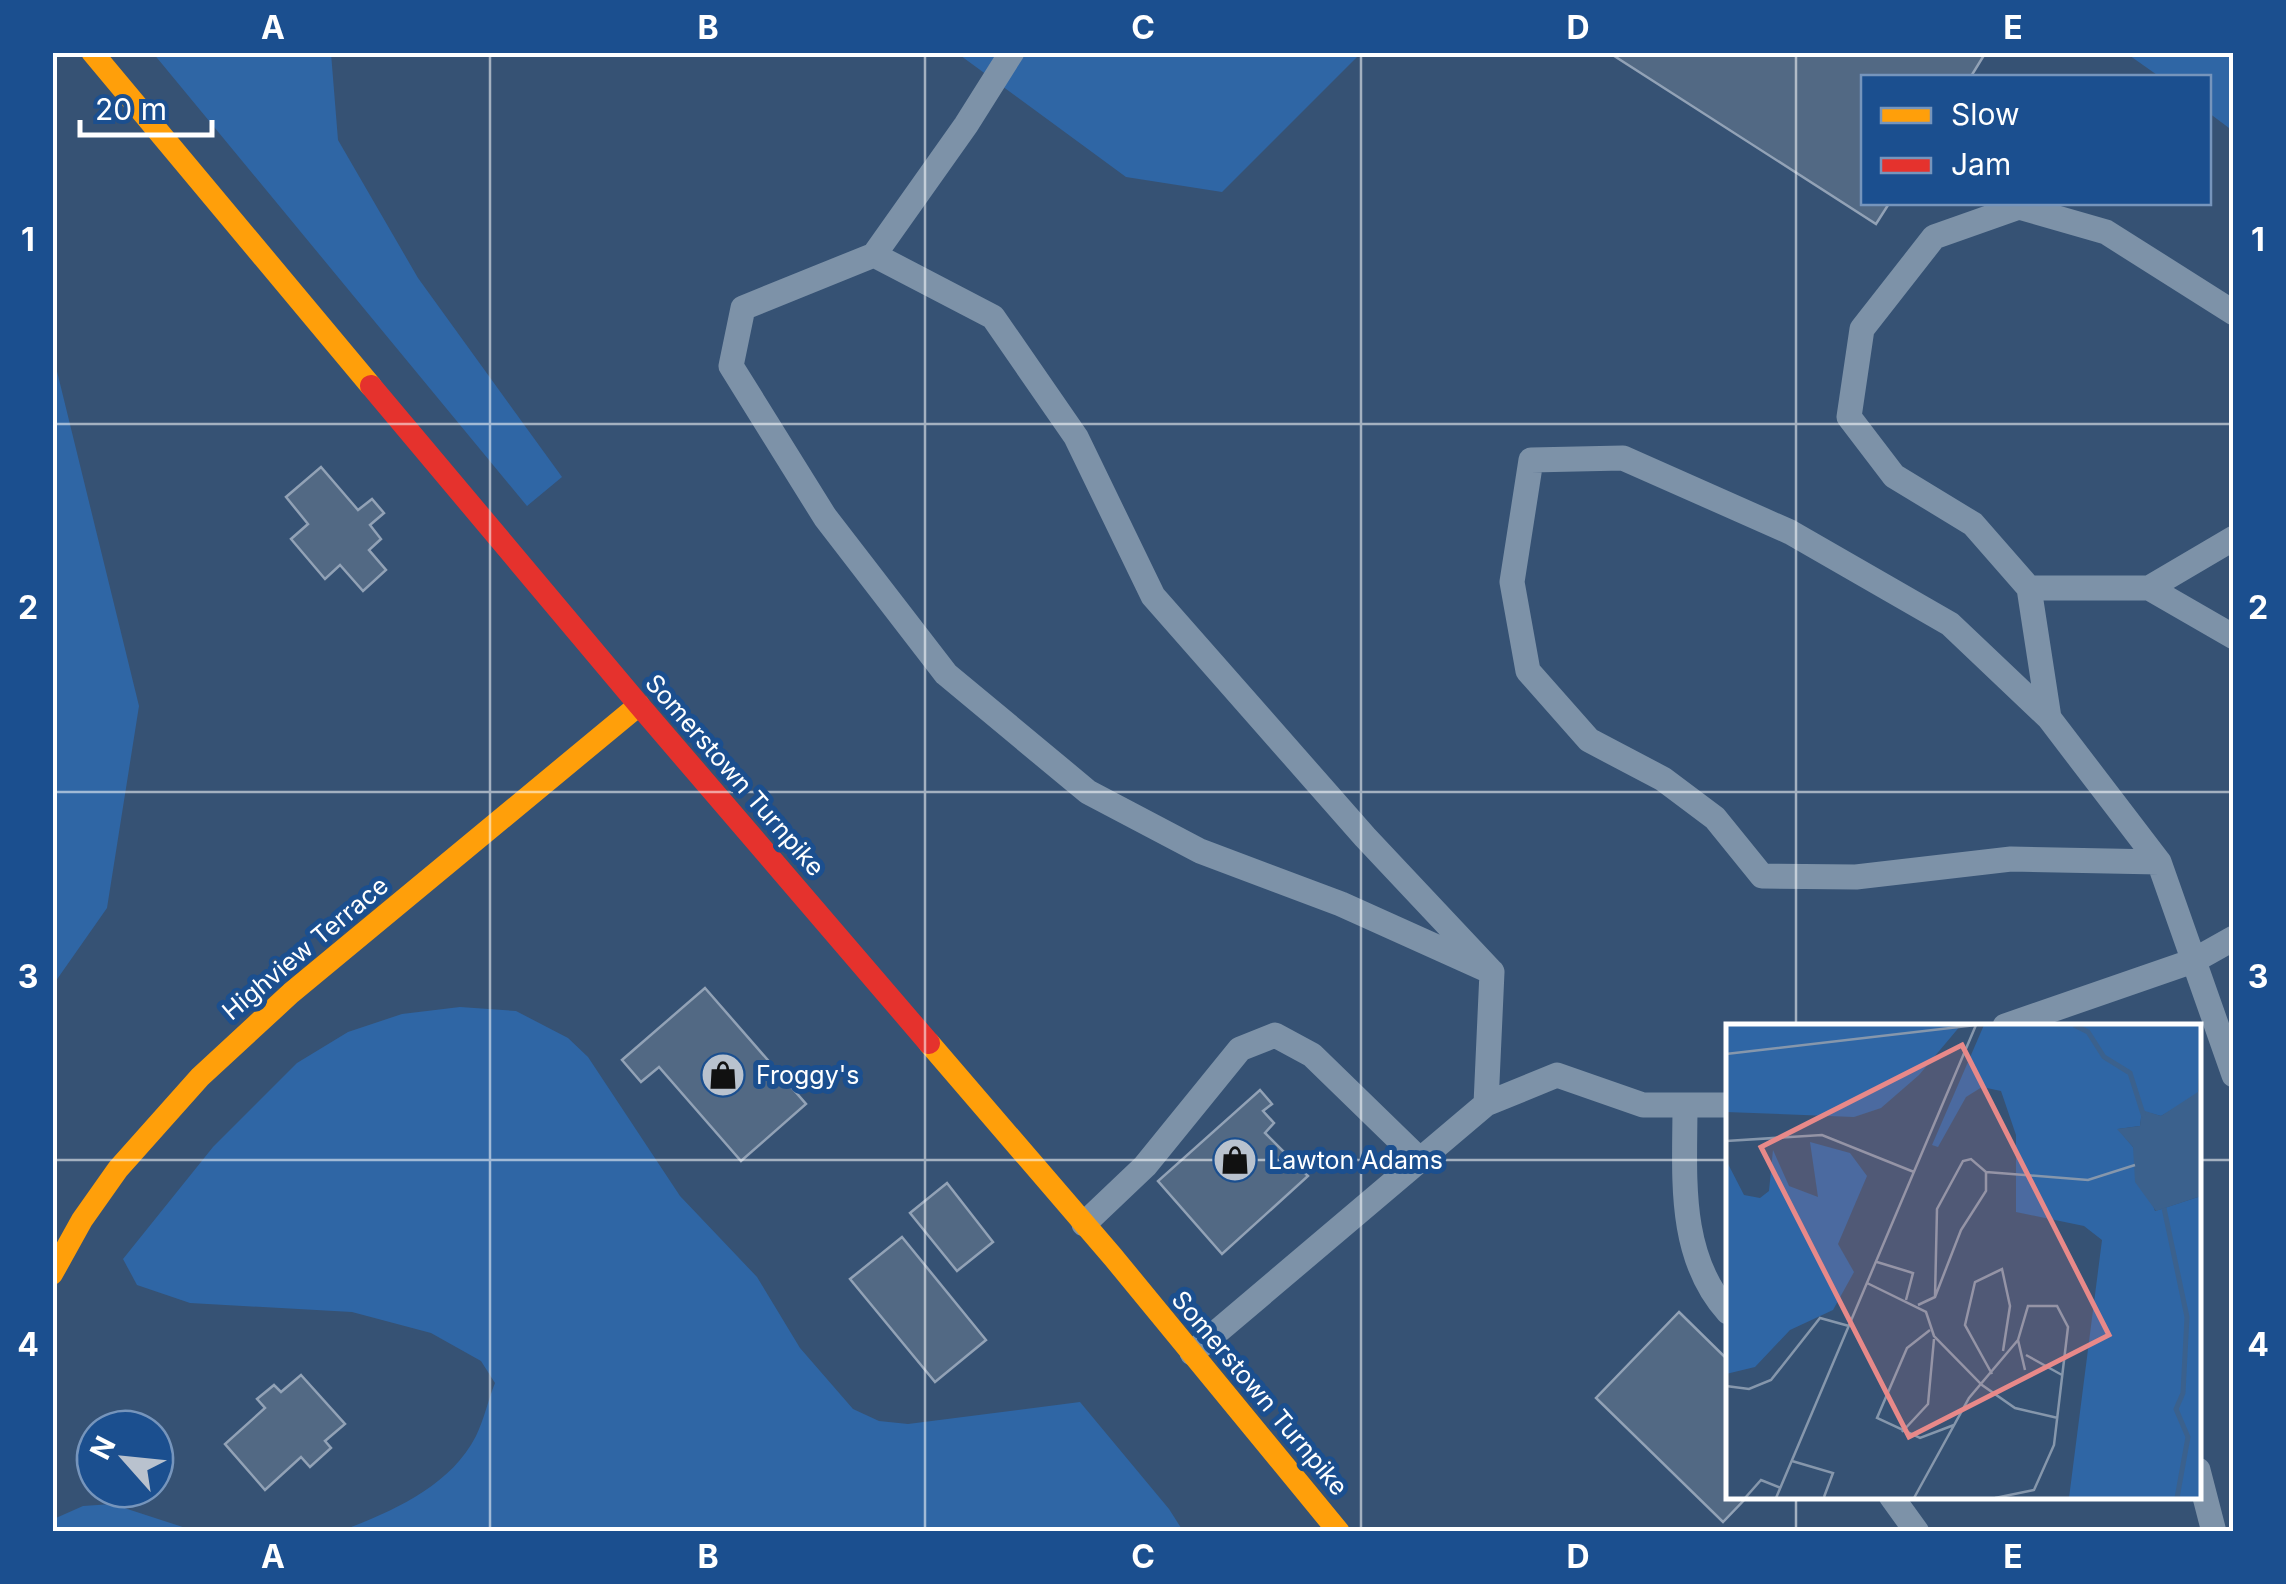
<svg xmlns="http://www.w3.org/2000/svg" width="2286" height="1584" viewBox="0 0 2286 1584" font-family="Inter,sans-serif">
<style>
.green{fill:#2f66a5}
.building{fill:#526984;stroke:#92a2b6;stroke-width:2.5}
.lines{fill:none;stroke-linecap:round;stroke-linejoin:round}
.lane{stroke:#7d92a8;stroke-width:25}
.slow{stroke:#ff9f0a;stroke-width:22}
.jam{stroke:#e5322d;stroke-width:22}
.grid{fill:none;stroke:#fff;stroke-width:2.5;stroke-opacity:0.55}
.labels{text-anchor:middle;stroke-width:10;stroke-linejoin:round;paint-order:stroke}
.street-label{font-size:25px;fill:#fff;stroke:#1b4f8f}
.poi-label{font-size:25px;fill:#fff;stroke:#1b4f8f;text-anchor:start}
.inset-river{fill:none;stroke:#3b618d;stroke-width:5}
.inset-road{fill:none;stroke:#8697ac;stroke-width:2.5}
.view{fill:#e88989;fill-opacity:0.15;stroke:#e88989;stroke-width:5}
.inset-edge{fill:none;stroke:#fff;stroke-width:5}
.neatline{fill:none;stroke:#fff;stroke-width:4}
.grid-label{font-size:32px;text-anchor:middle;font-weight:bold;fill:#fff}
</style>
<rect width="100%" height="100%" fill="#365274"/>
<path class="green" d="M 153,53 L 331,53 L 338,140 L 418,278 L 562,477 L 527,506 Z
M 957,53 L 1361,53 L 1222,192 L 1126,177 Z
M 2126,53 L 2233,53 L 2233,131 L 2209,113 L 2208,78 L 2160,77 Z
M 53,355 L 139,706 L 107,908 L 53,985 Z
M 460,1007 L 516,1011 L 568,1038 L 588,1057 L 680,1196 L 757,1277 L 800,1348 L 853,1409 L 879,1421 L 908,1424 L 1080,1402 L 1169,1509 L 1183,1531 L 341,1531 C 391,1512 450,1487 476,1436 C 484,1420 488,1400 495,1383 L 481,1361 L 431,1333 L 352,1312 L 190,1303 L 137,1285 L 123,1259 L 213,1147 L 297,1063 L 348,1032 L 402,1014 Z
M 112,1504 L 195,1531 L 55,1531 L 56,1518 L 83,1506 Z"/>
<path class="building" d="M 1608,52 L 1986,52 L 1970,78 L 1864,78 L 1864,202 L 1890,202 L 1876,224 Z
M 321,467 L 358,510 L 372,499 L 384,513 L 370,525 L 381,539 L 369,550 L 386,570 L 363,591 L 340,565 L 325,579 L 291,539 L 308,524 L 286,497 Z
M 705,988 L 806,1104 L 741,1161 L 659,1067 L 641,1082 L 622,1060 Z
M 1260,1090 L 1272,1104 L 1263,1111 L 1274,1123 L 1265,1133 L 1308,1176 L 1222,1254 L 1158,1181 Z
M 947,1183 L 993,1242 L 957,1271 L 910,1213 Z
M 902,1237 L 986,1340 L 935,1382 L 850,1279 Z
M 1679,1312 L 1728,1360 L 1728,1496 L 1748,1496 L 1723,1522 L 1596,1398 Z
M 301,1375 L 345,1424 L 325,1441 L 331,1448 L 310,1467 L 301,1457 L 265,1490 L 225,1444 L 265,1408 L 257,1399 L 274,1385 L 281,1392 Z"/>
<g class="lines">
<path class="lane" d="M 874,255 L 966,125 L 1012,52
M 2234,313 L 2106,232 L 2019,207 L 1934,237 L 1862,329 L 1849,417 L 1894,476 L 1973,524 L 2029,588 L 2049,718 L 2159,862 L 2234,1075
M 2029,588 L 2149,588 L 2234,637
M 2149,588 L 2234,538
M 2049,718 L 1950,624 L 1790,532 L 1623,458 L 1531,460 L 1512,582 L 1528,671 L 1589,740 L 1663,779 L 1715,818 L 1762,876 L 1856,877 L 2011,859 L 2159,862
M 2005,1026 L 2193,961 L 2234,938
M 1486,1104 L 1492,972 L 1365,837 L 1153,596 L 1076,437 L 993,317 L 874,255 L 743,308 L 731,366 L 825,517 L 946,674 L 1088,792 L 1200,851 L 1341,904 L 1492,972
M 1685,1105 C 1685,1176 1677,1255 1728,1312
M 1084,1224 L 1145,1166 L 1240,1049 L 1275,1035 L 1312,1055 L 1420,1160
M 1192,1353 L 1486,1104 L 1557,1075 L 1643,1105 L 1728,1105
M 2198,1470 L 2214,1532
M 1891,1496 L 1917,1532"/>
<path class="slow" d="M 92,52 L 371,386
M 929,1043 L 1113,1257 L 1339,1532
M 52,1274 L 82,1220 L 118,1169 L 200,1077 L 291,993 L 639,705"/>
<path class="jam" d="M 371,386 L 639,705 L 929,1043"/>
</g>
<path class="grid" d="M 490,52 L 490,1532M 925,52 L 925,1532M 1361,52 L 1361,1532M 1796,52 L 1796,1026M 52,424 L 2234,424M 52,792 L 2234,792M 52,1160 L 1728,1160M 2198,1160 L 2234,1160M 1796,1496 L 1796,1532"/>
<defs>
<symbol id="shop-disc" viewBox="-11 -11 22 22"><circle r="9.5" fill="#b9c2ce" stroke="#1b4f8f"/><path d="M-5-2.5h2.3a2.7 3.5 0 0 1 5.4 0H5L5.5 6h-11ZM-1.5-2.5h3a1.5 2.3 0 0 0-3 0Z" fill="#111"/></symbol>
</defs>
<g fill-rule="evenodd">
<use href="#shop-disc" x="698" y="1050" width="50" height="50"/>
<use href="#shop-disc" x="1210" y="1135" width="50" height="50"/>
</g>
<g class="labels">
<g class="street-label">
<text transform="translate(735 775) rotate(49)" y="9">Somerstown Turnpike</text>
<text transform="translate(305 948) rotate(-40)" y="9">Highview Terrace</text>
<text transform="translate(1260 1393) rotate(50)" y="9">Somerstown Turnpike</text>
</g>
<g class="poi-label">
<text x="756" y="1084">Froggy's</text>
<text x="1268" y="1169">Lawton Adams</text>
</g>
</g>
<g transform="translate(1726 1024)">
<rect width="475" height="475" fill="#365274"/>
<path d="M 0,1 L 235,1 L 193,51 L 155,84 L 128,93 L 0,88 ZM 258,1 L 475,1 L 472,71 L 435,92 L 416,87 L 414,102 L 392,105 L 407,123 L 429,187 L 475,172 L 475,474 L 343,474 L 376,216 L 358,202 L 290,188 L 290,111 L 275,67 L 256,63 L 240,73 L 212,123 L 206,121 ZM 84,118 L 124,129 L 141,152 L 112,220 L 128,248 L 107,286 L 64,306 L 29,343 L 0,350 L 0,136 L 18,171 L 34,174 L 43,167 L 47,126 L 63,162 L 92,173 Z" fill="#2f66a5"/>
<path d="M 475,66 L 475,172 L 430,187 L 409,158 L 407,123 L 391,105 L 414,102 L 416,86 L 435,92 Z" fill="#3b618d"/>
<path class="inset-river" d="M 348,1 L 362,8 L 378,33 L 404,49 L 418,93M 438,184 L 461,293 L 457,369 L 450,385 L 462,413 L 451,474"/>
<path class="inset-road" d="M 0,30 L 250,1M 0,117 L 96,111 L 188,148M 260,148 L 362,156 L 409,141M 151,238 L 187,249 L 180,276M 141,259 L 200,288 L 208,312 L 256,361 L 289,384 L 332,394M 192,281 L 209,273 L 235,206 L 260,167 L 260,148 L 245,135 L 237,137 L 211,185 L 209,273M 204,306 L 181,324 L 151,394 L 194,414 L 228,401M 292,316 L 299,346M 300,331 L 336,351M 266,350 L 239,301 L 249,258 L 276,245 L 284,282 L 277,327M 0,362 L 23,365 L 45,356 L 94,294 L 123,302M 176,408 L 202,380 L 208,315M 66,437 L 107,449 L 98,473M 19,474 L 35,456 L 55,464M 50,474 L 250,1M 188,474 L 243,374 L 292,316 L 302,282 L 331,282 L 342,303 L 328,421 L 308,466 L 269,474"/>
<path class="view" d="M 236,21 L 383,311 L 183,413 L 35,123 Z"/>
<rect width="475" height="475" class="inset-edge"/>
</g>
<rect width="2286" height="1584" fill="none" stroke="#1b4f8f" stroke-width="110"/>
<rect x="1861" y="75" width="350" height="130" fill="#1b4f8f" stroke="#7695bc" stroke-width="2.5"/>
<rect x="1881" y="108" width="50" height="15" fill="#ff9f0a" stroke="#7695bc" stroke-width="2.5"/>
<text x="1951" y="125" font-size="30" fill="#ffffff">Slow</text>
<rect x="1881" y="158" width="50" height="15" fill="#e5322d" stroke="#7695bc" stroke-width="2.5"/>
<text x="1951" y="175" font-size="30" fill="#ffffff">Jam</text>
<g transform="translate(125 1459) rotate(297)"><circle r="48" fill="#1b4f8f" stroke="#7695bc" stroke-width="2.5"/>
<path d="M0-8L18 38L0 25L-18 38Z" fill="#b9c2ce"/>
<text y="-15" font-size="28" font-weight="bold" text-anchor="middle" fill="#ffffff">N</text>
</g>
<path d="M80 120v15h132v-15" fill="none" stroke="#ffffff" stroke-width="5"/>
<text x="95" y="120" font-size="30" fill="#ffffff" stroke="#1b4f8f" stroke-width="8" paint-order="stroke">20 m</text>
<rect x="55" y="55" width="2176" height="1474" class="neatline"/>
<g class="grid-label">
<text x="273" y="39">A</text>
<text x="708" y="39">B</text>
<text x="1143" y="39">C</text>
<text x="1578" y="39">D</text>
<text x="2013" y="39">E</text>
<text x="28" y="251">1</text>
<text x="2258" y="251">1</text>
<text x="28" y="619">2</text>
<text x="2258" y="619">2</text>
<text x="28" y="988">3</text>
<text x="2258" y="988">3</text>
<text x="28" y="1356">4</text>
<text x="2258" y="1356">4</text>
<text x="273" y="1568">A</text>
<text x="708" y="1568">B</text>
<text x="1143" y="1568">C</text>
<text x="1578" y="1568">D</text>
<text x="2013" y="1568">E</text>
</g>
</svg>
